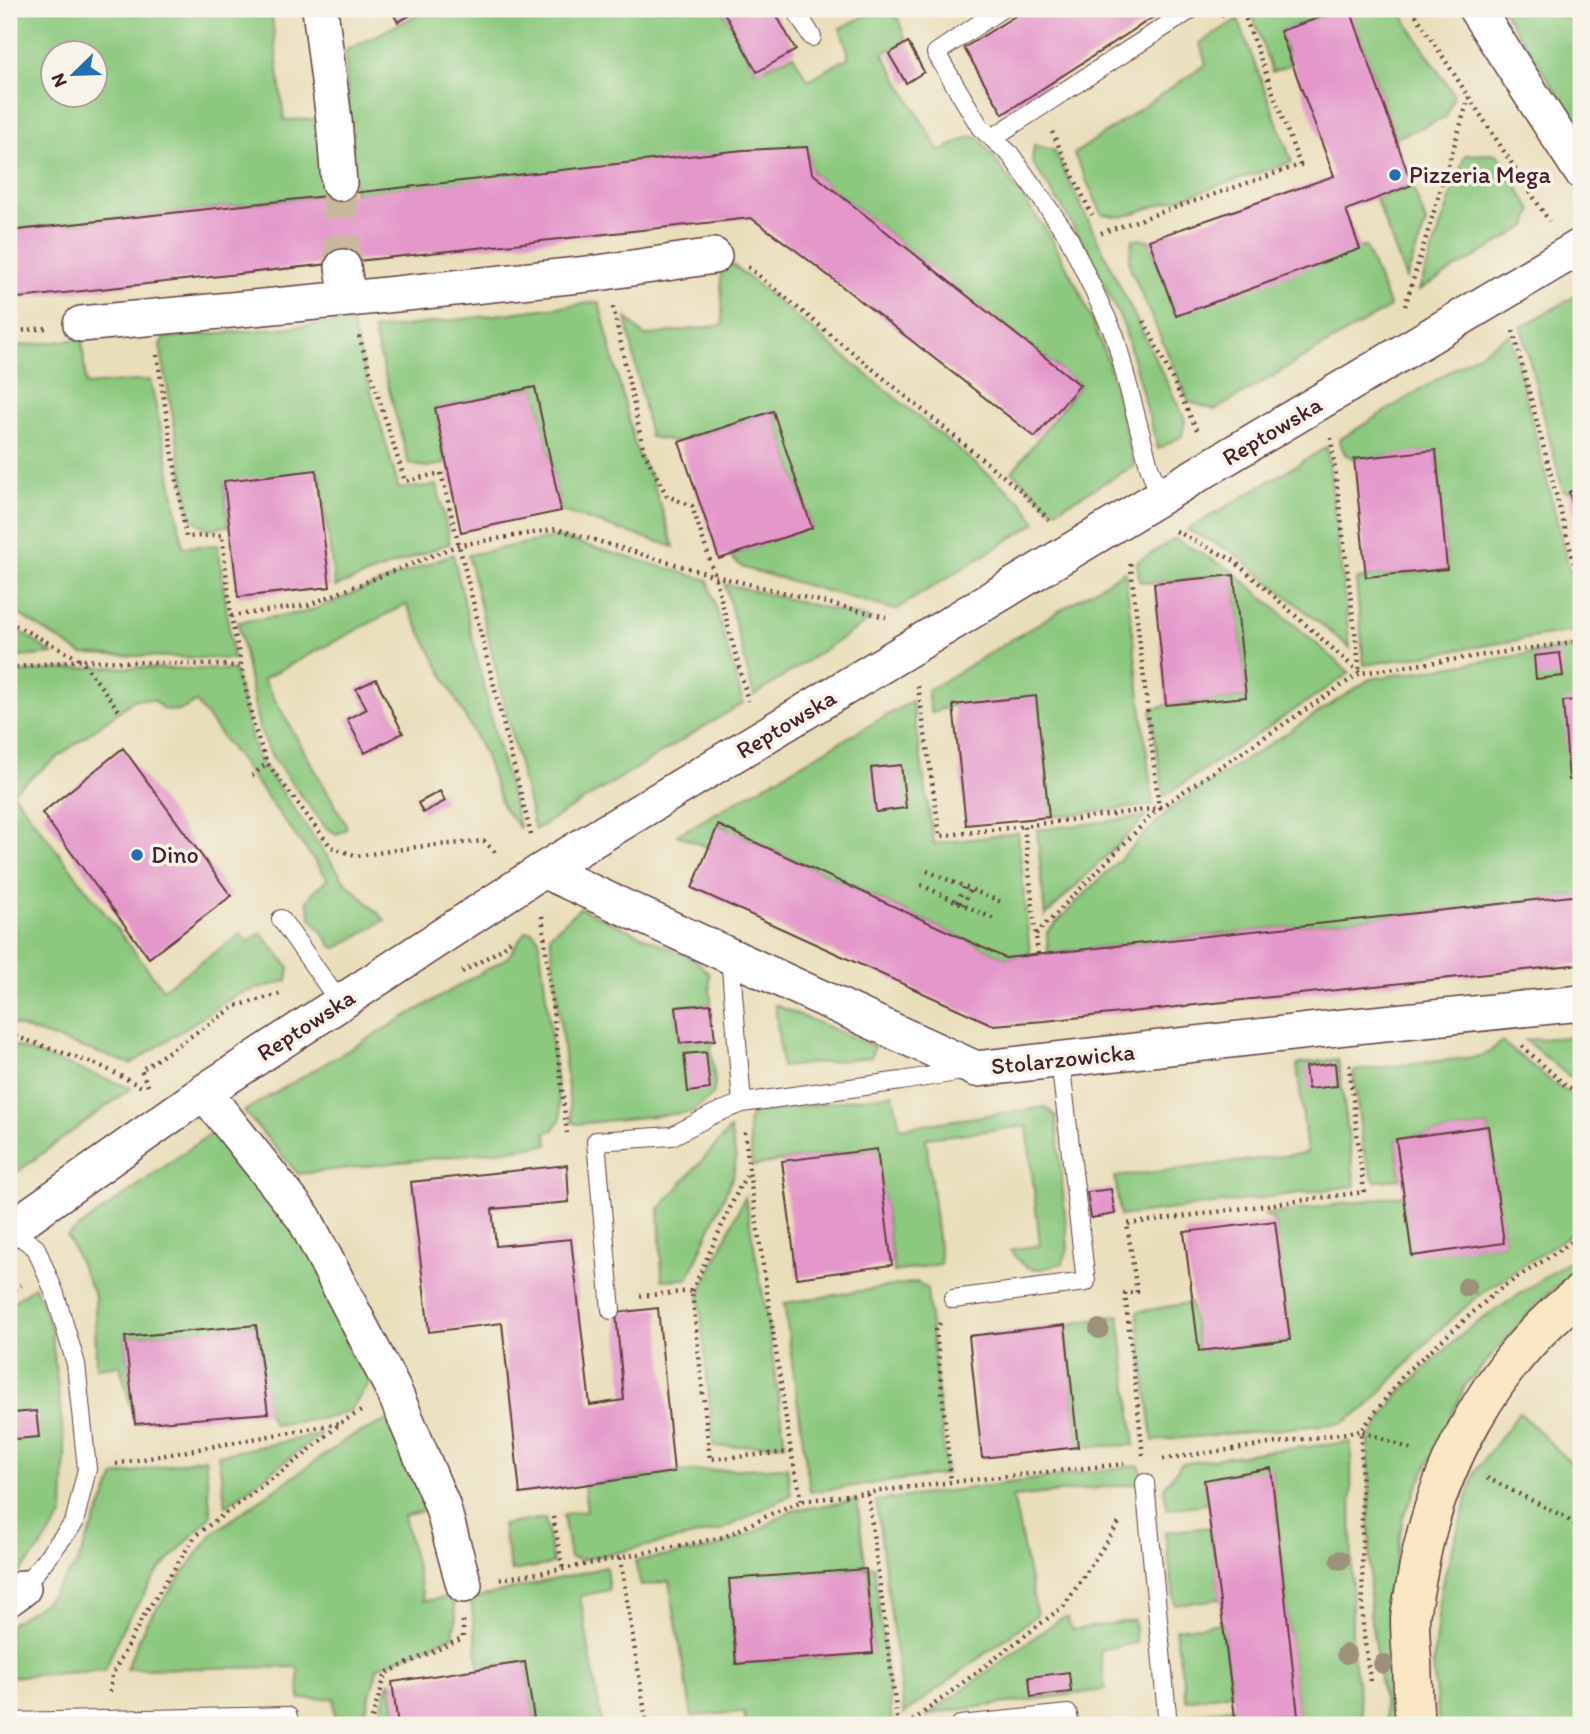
<svg xmlns="http://www.w3.org/2000/svg" width="1590" height="1734" viewBox="0 0 1590 1734" font-family="Itim,sans-serif">
<style>
.green{fill:#8cc97f;stroke:#6b7455;stroke-width:2;fill-rule:evenodd}
.building{fill:#e498ca}
.lines{fill:none;stroke-linecap:round;stroke-linejoin:round}
.street-tunnel{stroke:#c9b89d;stroke-width:35;stroke-dasharray:35 18;stroke-linecap:butt}
.lane-casing{stroke:#623c40;stroke-width:20}
.street-casing{stroke:#623c40;stroke-width:38}
.secondary-casing{stroke:#623c40;stroke-width:41}
.path{stroke:#623c40;stroke-width:4.5;stroke-dasharray:2 5;stroke-linecap:butt}
.lane{stroke:#fff;stroke-width:18}
.street{stroke:#fff;stroke-width:35}
.secondary{stroke:#fae7c3;stroke-width:38}
.tree{fill:#9d9179}
.poi-dot{fill:#1f6fb2;stroke:#f7f3e8;stroke-width:2.5}
.labels{text-anchor:middle;stroke-width:7;stroke-linejoin:round;paint-order:stroke}
.poi-label{font-size:24px;fill:#4a1f2b;stroke:#f7f3e8;text-anchor:start}
.street-label{font-size:24px;fill:#4a1f2b;stroke:#f7f3e8}
</style>
<rect width="100%" height="100%" fill="#f7f3e8"/>
<filter id="ink" filterUnits="userSpaceOnUse"><feTurbulence type="fractalNoise" baseFrequency=".0143" numOctaves="2"/><feDisplacementMap in="SourceGraphic" scale="14" xChannelSelector="R" yChannelSelector="G"/><feConvolveMatrix kernelMatrix="1 2 1 2 8 2 1 2 1" color-interpolation-filters="sRGB"/></filter>
<filter id="wash" filterUnits="userSpaceOnUse"><feTurbulence type="fractalNoise" baseFrequency=".00686" numOctaves="4" result="noise"/><feDisplacementMap in="SourceGraphic" scale="28" xChannelSelector="R" yChannelSelector="G"/><feGaussianBlur stdDeviation="1.57" result="paint"/><feColorMatrix in="noise" values="0 0 0 0 0 0 0 0 0 0 0 0 0 0 0 0 0 1.4 0 .05"/><feComposite in="paint" operator="in"/></filter>
<g filter="url(#wash)">
<rect width="100%" height="100%" fill="#e9deba"/>
<path class="green" d="M 9,9 L 271,9 L 284,120 L 318,119 L 326,196 L 9,231 ZM 52,52 L 94,52 L 94,94 L 52,94 Z
M 429,9 L 722,9 L 756,72 L 793,55 L 808,80 L 848,58 L 848,51 L 840,28 L 880,9 L 898,18 L 906,40 L 883,54 L 940,152 L 968,137 L 978,136 L 1049,234 L 1080,292 L 1108,361 L 1134,466 L 1054,511 L 1012,472 L 1080,385 L 812,173 L 807,147 L 354,193 L 345,51 Z
M 1257,9 L 1345,9 L 1281,31 L 1290,65 L 1272,72 L 1254,20 L 1255,10 Z
M 1350,9 L 1398,9 L 1454,95 L 1446,117 L 1396,138 Z
M 1502,9 L 1548,9 L 1581,27 L 1581,129 Z
M 1238,19 L 1292,162 L 1122,217 L 1102,214 L 1074,154 L 1206,64 L 1200,43 Z
M 1034,145 L 1054,150 L 1185,420 L 1182,436 L 1158,449 L 1124,326 L 1091,258 L 1062,207 L 1032,162 Z
M 1497,154 L 1532,211 L 1527,226 L 1419,290 L 1465,155 Z
M 1412,185 L 1426,223 L 1406,279 L 1376,199 Z
M 1133,239 L 1149,240 L 1176,315 L 1365,246 L 1390,307 L 1215,410 L 1189,402 L 1131,270 L 1129,259 Z
M 720,261 L 734,266 L 748,277 L 1022,502 L 1036,523 L 895,610 L 744,568 L 729,556 L 812,527 L 773,411 L 679,442 L 650,437 L 626,317 L 644,336 L 723,325 Z
M 1581,293 L 1581,488 L 1569,492 L 1563,491 L 1521,327 Z
M 599,302 L 637,453 L 651,477 L 674,547 L 561,511 L 535,387 L 436,408 L 445,464 L 427,467 L 409,464 L 373,330 Z
M 351,322 L 399,489 L 437,485 L 450,543 L 335,587 L 320,475 L 224,483 L 228,526 L 208,529 L 191,518 L 160,345 L 164,338 Z
M 1510,334 L 1581,616 L 1581,630 L 1364,665 L 1356,580 L 1366,577 L 1447,569 L 1436,451 L 1354,459 L 1345,454 L 1339,440 Z
M 82,339 L 86,385 L 150,380 L 165,447 L 183,547 L 218,545 L 233,659 L 82,654 L 18,614 L 9,612 L 9,347 Z
M 1327,447 L 1350,648 L 1233,552 L 1187,530 Z
M 557,537 L 708,580 L 743,703 L 535,830 L 468,555 Z
M 1175,539 L 1231,570 L 1350,673 L 1164,796 L 1151,710 L 1166,705 L 1246,697 L 1234,575 L 1154,583 L 1139,581 L 1137,562 Z
M 453,554 L 494,731 L 520,829 L 503,807 L 483,751 L 406,604 L 263,679 L 347,826 L 345,830 L 337,834 L 326,828 L 272,757 L 259,728 L 238,622 L 307,612 Z
M 1125,571 L 1153,805 L 1049,817 L 953,705 L 931,713 L 927,691 Z
M 725,584 L 871,619 L 754,696 Z
M 9,626 L 12,626 L 53,654 L 9,658 Z
M 1573,647 L 1580,700 L 1569,780 L 1581,779 L 1581,895 L 1048,953 L 1047,932 L 1171,808 L 1370,679 Z
M 99,667 L 234,670 L 256,755 L 344,880 L 385,920 L 337,948 L 333,947 L 311,918 L 307,901 L 316,889 L 328,879 L 196,702 L 179,711 L 163,709 L 154,700 L 135,699 L 12,792 L 163,989 L 241,934 L 247,942 L 261,933 L 289,967 L 287,981 L 238,994 L 131,1064 L 9,1023 L 9,673 Z
M 912,701 L 934,844 L 1018,833 L 1030,955 L 1005,958 L 719,825 L 709,848 L 677,835 Z
M 1147,816 L 1045,916 L 1037,830 Z
M 580,908 L 696,960 L 709,974 L 711,1004 L 676,1007 L 680,1043 L 715,1040 L 711,1048 L 715,1083 L 713,1095 L 692,1112 L 577,1124 L 572,1122 L 550,935 Z
M 526,931 L 533,932 L 539,939 L 561,1118 L 554,1130 L 546,1132 L 548,1145 L 298,1174 L 244,1111 L 508,957 Z
M 775,1005 L 874,1046 L 871,1057 L 782,1067 Z
M 1581,1036 L 1581,1082 L 1566,1074 L 1525,1040 Z
M 1502,1042 L 1560,1088 L 1581,1100 L 1581,1227 L 1478,1296 L 1435,1334 L 1367,1407 L 1343,1423 L 1153,1441 L 1137,1312 L 1190,1303 L 1199,1351 L 1290,1340 L 1275,1221 L 1265,1215 L 1404,1195 L 1413,1255 L 1504,1243 L 1488,1126 L 1396,1139 L 1400,1179 L 1374,1181 L 1363,1149 L 1353,1071 L 1483,1056 Z
M 9,1044 L 131,1088 L 9,1178 Z
M 1338,1059 L 1355,1186 L 1120,1216 L 1115,1177 L 1307,1153 L 1297,1064 Z
M 893,1094 L 900,1128 L 1046,1107 L 1056,1117 L 1068,1248 L 1063,1263 C 1037,1271 1028,1275 1010,1250 L 1040,1245 L 1027,1126 L 926,1138 L 941,1264 L 894,1272 L 876,1149 L 782,1161 L 752,1166 L 748,1122 L 753,1113 Z
M 217,1129 L 306,1240 L 372,1379 L 350,1411 L 332,1417 L 274,1425 L 268,1413 L 256,1325 L 125,1337 L 135,1424 L 120,1365 L 96,1368 L 95,1296 L 67,1236 Z
M 730,1129 L 736,1159 L 733,1176 L 688,1279 L 662,1280 L 659,1209 Z
M 745,1196 L 767,1318 L 785,1444 L 714,1447 L 699,1295 Z
M 1581,1253 L 1581,1268 L 1541,1299 L 1465,1386 L 1403,1517 L 1388,1611 L 1397,1725 L 1387,1725 L 1370,1614 L 1369,1439 L 1397,1396 L 1466,1330 Z
M 917,1282 L 927,1289 L 946,1474 L 810,1492 L 784,1303 Z
M 35,1286 L 51,1328 L 65,1452 L 63,1515 L 39,1550 L 15,1578 L 9,1578 L 9,1305 Z
M 1119,1315 L 1135,1445 L 1078,1447 L 1065,1325 Z
M 1519,1412 L 1581,1473 L 1581,1725 L 1439,1725 L 1433,1665 L 1441,1588 L 1475,1472 Z
M 390,1419 L 428,1509 L 404,1516 L 424,1601 L 453,1596 L 456,1617 L 453,1636 L 378,1667 L 362,1725 L 335,1725 L 334,1698 L 300,1699 L 298,1667 L 126,1669 L 146,1623 L 213,1533 L 350,1437 Z
M 321,1434 L 226,1506 L 218,1455 Z
M 1351,1442 L 1352,1646 L 1363,1725 L 1299,1725 L 1271,1469 L 1204,1480 L 1207,1504 L 1167,1509 L 1164,1488 L 1181,1464 L 1268,1451 Z
M 205,1458 L 211,1516 L 158,1572 L 122,1629 L 105,1670 L 9,1677 L 9,1625 L 46,1601 L 76,1566 L 115,1476 Z
M 1139,1465 L 1145,1483 L 1013,1497 L 1037,1615 L 904,1714 L 876,1501 Z
M 787,1467 L 791,1495 L 722,1530 L 581,1560 L 570,1558 L 563,1514 L 587,1511 L 584,1485 L 674,1472 Z
M 857,1500 L 866,1569 L 729,1580 L 736,1664 L 873,1653 L 868,1567 L 874,1566 L 892,1721 L 860,1725 L 746,1725 L 744,1712 L 692,1716 L 669,1581 L 641,1586 L 635,1561 L 712,1549 L 757,1531 L 790,1511 Z
M 545,1518 L 553,1564 L 511,1571 L 502,1525 Z
M 1210,1527 L 1220,1599 L 1175,1605 L 1165,1532 Z
M 606,1567 L 609,1590 L 580,1596 L 602,1725 L 535,1725 L 525,1662 L 479,1670 L 471,1599 Z
M 1067,1618 L 1072,1630 L 1134,1620 L 1136,1643 L 1100,1650 L 1105,1690 L 941,1712 L 926,1716 L 1060,1619 Z
M 1223,1623 L 1232,1693 L 1186,1700 L 1175,1629 Z
M 390,1680 L 397,1725 L 376,1725 Z
M 1235,1707 L 1237,1725 L 1190,1725 L 1189,1715 Z"/>
<g id="blocks">
<path class="building" d="M 390,9 L 422,9 L 398,22 Z
M 722,9 L 773,9 L 796,50 L 757,72 Z
M 1026,9 L 1166,9 L 1003,114 L 964,48 Z
M 1345,9 L 1350,9 L 1412,185 L 1346,210 L 1360,249 L 1176,316 L 1149,240 L 1334,176 L 1280,31 Z
M 908,42 L 924,72 L 906,83 L 889,54 Z
M 807,147 L 812,173 L 1080,385 L 1035,437 L 798,252 L 751,218 L 9,299 L 9,231 L 743,150 Z
M 535,387 L 561,511 L 461,532 L 435,408 Z
M 773,411 L 812,528 L 719,559 L 679,442 Z
M 1436,450 L 1447,569 L 1366,577 L 1354,459 Z
M 316,470 L 330,587 L 238,597 L 224,481 Z
M 1581,488 L 1581,531 L 1580,532 L 1569,492 Z
M 1234,575 L 1246,697 L 1166,705 L 1154,583 Z
M 1560,653 L 1563,676 L 1536,679 L 1534,656 Z
M 1581,666 L 1581,694 L 1579,694 L 1577,667 Z
M 376,679 L 403,733 L 365,753 L 347,719 L 367,709 L 356,689 Z
M 1036,696 L 1049,817 L 966,825 L 953,705 Z
M 1581,700 L 1581,779 L 1569,780 L 1563,701 Z
M 123,748 L 231,896 L 149,958 L 42,813 Z
M 901,765 L 906,808 L 876,812 L 871,768 Z
M 440,791 L 445,801 L 423,813 L 418,803 Z
M 718,825 L 1005,958 L 1581,895 L 1581,964 L 1045,1021 L 993,1025 L 692,888 Z
M 711,1004 L 715,1040 L 680,1043 L 676,1007 Z
M 1575,1044 L 1581,1044 L 1581,1067 L 1577,1067 Z
M 706,1052 L 710,1089 L 688,1092 L 684,1054 Z
M 1335,1063 L 1337,1086 L 1308,1089 L 1305,1067 Z
M 1488,1126 L 1504,1243 L 1412,1256 L 1396,1139 Z
M 877,1149 L 892,1265 L 797,1278 L 782,1161 Z
M 567,1165 L 569,1202 L 492,1209 L 496,1246 L 571,1239 L 590,1405 L 624,1400 L 616,1313 L 658,1308 L 674,1472 L 520,1494 L 502,1323 L 429,1332 L 411,1182 Z
M 1111,1189 L 1115,1214 L 1091,1218 L 1087,1192 Z
M 1275,1221 L 1290,1340 L 1199,1351 L 1184,1232 Z
M 256,1325 L 268,1413 L 135,1424 L 125,1337 Z
M 1065,1325 L 1078,1447 L 982,1458 L 969,1336 Z
M 36,1411 L 39,1437 L 15,1439 L 13,1413 Z
M 1271,1468 L 1299,1725 L 1236,1725 L 1204,1480 Z
M 866,1569 L 873,1653 L 736,1664 L 729,1579 Z
M 525,1662 L 535,1725 L 398,1725 L 392,1682 Z
M 1069,1672 L 1071,1692 L 1031,1697 L 1029,1677 Z"/>
</g>
</g>
<g filter="url(#ink)">
<use href="#blocks" fill-opacity="0" stroke="#623c40" stroke-width="2"/>
<g class="lines">
<path class="street-tunnel" d="M 339,183 L 343,267"/>
<defs>
<path id="lane" d="M 795,9 L 812,37
M 992,138 L 980,127 L 936,53 L 1001,9
M 1160,497 L 1149,466 L 1115,336 L 1068,236 L 1010,154 L 992,138 L 1192,9
M 281,919 L 340,1003
M 730,956 L 742,1103
M 10,1229 L 36,1248 L 55,1294 L 76,1364 L 87,1469 L 74,1523 L 23,1588
M 953,1299 L 1086,1282 L 1060,1060
M 611,1310 L 596,1141 L 672,1136 L 714,1114 L 742,1103 L 901,1081 L 969,1070
M 1145,1483 L 1168,1725
M 9,1722 L 288,1716 L 288,1725
M 960,1725 L 1068,1714 L 1069,1725"/>
<path id="street" d="M 320,9 L 334,120 L 339,183
M 1476,9 L 1581,171
M 343,267 L 348,299
M 81,324 L 348,299 L 598,273 L 714,256
M 543,870 L 976,1069 L 1345,1027 L 1581,1003
M 204,1092 L 304,1218 L 394,1391 L 442,1505 L 464,1585
M 9,1230 L 204,1092 L 543,870 L 1160,497 L 1581,246
M 9,1598 L 23,1588"/>
<path id="secondary" d="M 1415,1725 C 1413,1704 1413,1683 1412,1661 C 1411,1647 1410,1633 1410,1619 C 1411,1605 1415,1590 1417,1577 C 1435,1468 1493,1360 1581,1293"/>
</defs>
<use href="#lane" class="lane-casing"/>
<use href="#street" class="street-casing"/>
<use href="#secondary" class="secondary-casing"/>
<path class="path" d="M 1412,9 L 1549,221
M 1221,16 L 1232,9
M 1052,132 L 1092,215
M 1101,233 L 1300,165 L 1242,9
M 748,267 L 1020,490 L 1049,520
M 1405,306 L 1469,97
M 613,307 L 644,452 L 667,496 L 692,506 L 715,576 L 748,701
M 1144,321 L 1198,432
M 1513,331 L 1581,589
M 9,332 L 46,328
M 359,336 L 405,481 L 441,473 L 531,835
M 157,355 L 186,537 L 222,535 L 231,616 L 254,727 L 267,763 L 331,847 L 357,856 L 416,847 L 484,841 L 497,854
M 1176,531 L 1233,560 L 1360,673 L 1331,438
M 231,616 L 308,605 L 459,545 L 557,529 L 715,576 L 886,617
M 9,622 L 81,660 L 240,666
M 9,668 L 81,660 L 120,712
M 918,686 L 940,836 L 1024,826
M 252,776 L 267,763
M 927,871 L 1001,902
M 921,885 L 994,919
M 957,902 L 964,887
M 963,905 L 970,890
M 542,916 L 567,1133
M 1036,934 L 1159,808 L 1130,560
M 1038,954 L 1024,826 L 1159,808 L 1360,673 L 1581,641
M 462,972 L 502,949 L 513,938
M 9,1034 L 101,1066 L 144,1088
M 1522,1046 L 1565,1085 L 1581,1094
M 148,1086 L 141,1070 L 236,1006 L 283,993
M 745,1132 L 749,1171 L 791,1452 L 802,1501
M 692,1291 L 740,1186 L 749,1172
M 9,1294 L 21,1285
M 640,1296 L 692,1291 L 710,1459 L 791,1452
M 940,1323 L 936,1330 L 951,1482
M 1143,1455 L 1125,1293 L 1137,1292 L 1127,1224 L 1364,1192 L 1349,1065
M 1163,1459 L 1361,1431 L 1406,1372 L 1497,1291 L 1581,1236
M 116,1464 L 341,1423
M 1487,1478 L 1565,1517 L 1581,1530
M 868,1494 L 898,1725
M 553,1517 L 563,1569
M 620,1558 L 647,1725
M 500,1579 L 563,1569 L 724,1537 L 773,1513 L 802,1501 L 951,1482 L 1124,1464
M 1370,1681 L 1363,1628 L 1361,1431 L 1414,1450
M 110,1692 L 112,1675 L 143,1617 L 196,1535 L 304,1455 L 342,1422 L 361,1411
M 370,1725 L 386,1673 L 463,1638 L 463,1621
M 907,1725 L 1064,1606 L 1119,1523"/>
<use href="#lane" class="lane"/>
<use href="#street" class="street"/>
<use href="#secondary" class="secondary"/>
</g>
<g class="tree">
<circle cx="1467" cy="1287" r="10"/>
<circle cx="1099" cy="1329" r="10"/>
<circle cx="1340" cy="1560" r="10"/>
<circle cx="1346" cy="1654" r="10"/>
<circle cx="1383" cy="1664" r="10"/>
</g>
</g>
<g class="poi-dot">
<circle cx="1395" cy="175" r="7"/>
<circle cx="137" cy="855" r="7"/>
</g>
<g class="labels">
<g class="poi-label">
<text x="1409" y="183">Pizzeria Mega</text>
<text x="151" y="863">Dino</text>
</g>
<g class="street-label">
<text transform="translate(1272 431) rotate(-31)" y="8">Reptowska</text>
<text transform="translate(786 724) rotate(-31)" y="8">Reptowska</text>
<text transform="translate(306 1025) rotate(-33)" y="8">Reptowska</text>
<text transform="translate(1063 1059) rotate(-6)" y="8">Stolarzowicka</text>
</g>
</g>
<rect width="1590" height="1734" fill="none" stroke="#f7f3e8" stroke-width="35"/>
<g transform="translate(74 74) rotate(247)"><circle r="33" fill="#f7f3e8" stroke="#b29e9c" stroke-width="2"/>
<path d="M0-5L12 26L0 18L-12 26Z" fill="#1f6fb2"/>
<text y="-10" font-size="19" font-weight="bold" text-anchor="middle" fill="#4a1f2b">N</text>
</g>
</svg>
